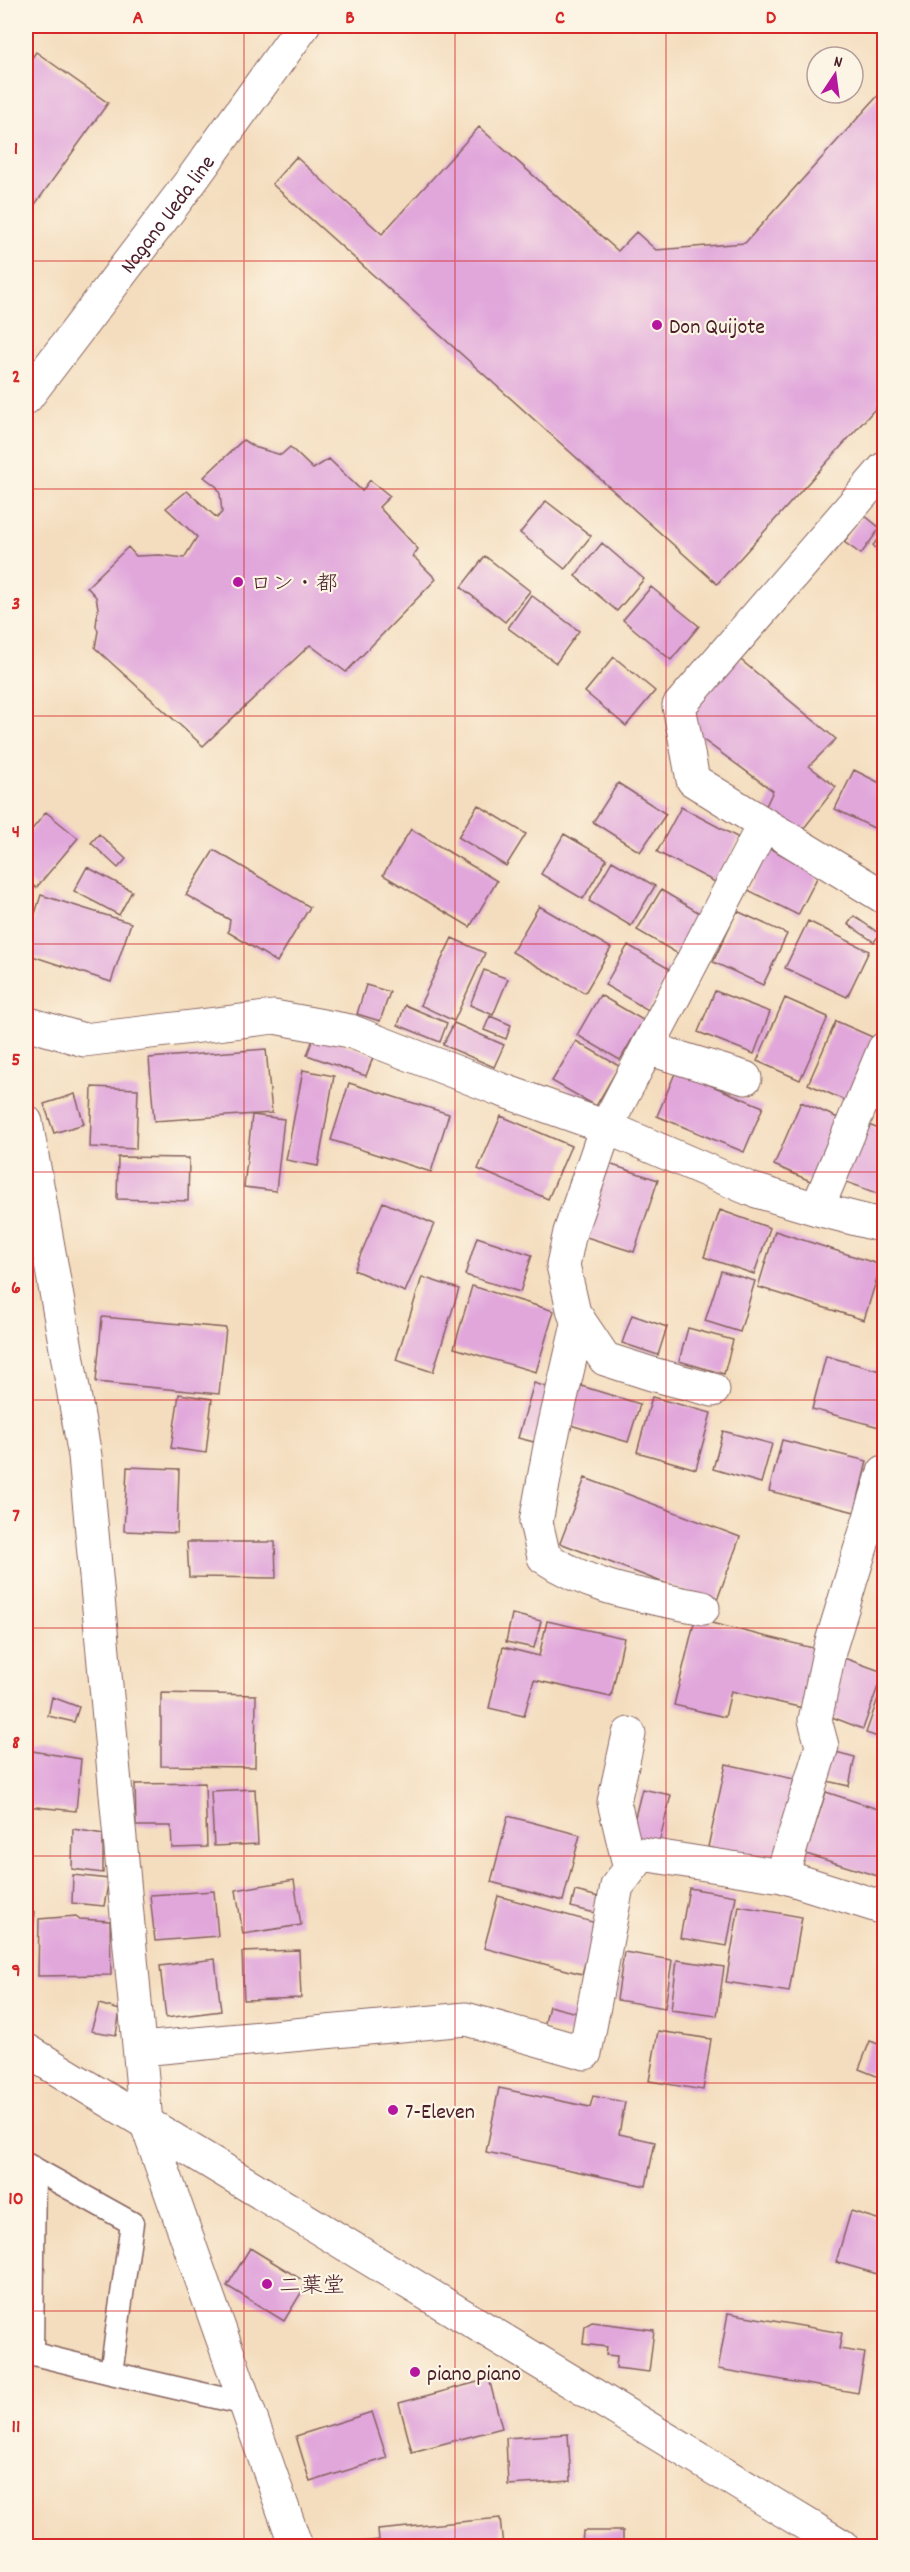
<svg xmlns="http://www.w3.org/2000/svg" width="910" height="2572" viewBox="0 0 910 2572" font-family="Dekko,'Klee One',sans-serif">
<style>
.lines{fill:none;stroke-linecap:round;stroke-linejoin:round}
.stream{stroke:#3eacbb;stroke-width:10}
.building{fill:#e1a7db}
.lane-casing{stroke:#86625e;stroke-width:25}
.street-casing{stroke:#86625e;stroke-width:35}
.secondary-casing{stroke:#86625e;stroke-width:35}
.primary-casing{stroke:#86625e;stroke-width:35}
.lane{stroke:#fff;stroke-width:22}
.street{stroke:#fff;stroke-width:33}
.secondary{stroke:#fff;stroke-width:33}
.primary{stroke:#fff;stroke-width:33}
.grid{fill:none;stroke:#d62828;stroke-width:1.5;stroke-opacity:0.55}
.poi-dot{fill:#b5179e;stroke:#fcf5e5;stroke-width:2}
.labels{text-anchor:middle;stroke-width:4.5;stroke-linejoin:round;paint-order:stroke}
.street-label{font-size:22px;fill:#4a1f2b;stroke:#fcf5e5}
.poi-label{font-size:22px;fill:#4a1f2b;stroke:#fcf5e5;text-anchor:start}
.neatline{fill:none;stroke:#d62828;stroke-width:2}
.grid-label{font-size:20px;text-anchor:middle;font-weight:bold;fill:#d62828}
</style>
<rect width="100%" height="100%" fill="#fcf5e5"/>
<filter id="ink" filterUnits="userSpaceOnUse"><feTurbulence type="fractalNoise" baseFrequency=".0167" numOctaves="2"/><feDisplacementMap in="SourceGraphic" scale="12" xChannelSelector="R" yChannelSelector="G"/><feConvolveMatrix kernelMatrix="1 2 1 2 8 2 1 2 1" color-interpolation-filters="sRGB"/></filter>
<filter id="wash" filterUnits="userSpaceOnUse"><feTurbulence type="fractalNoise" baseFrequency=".008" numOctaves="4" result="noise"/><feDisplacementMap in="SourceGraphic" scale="24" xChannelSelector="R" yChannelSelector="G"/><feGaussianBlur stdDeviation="1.35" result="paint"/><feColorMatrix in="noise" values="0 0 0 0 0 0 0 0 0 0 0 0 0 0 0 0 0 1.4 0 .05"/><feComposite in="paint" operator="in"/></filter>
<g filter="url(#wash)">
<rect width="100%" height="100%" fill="#f4ddbe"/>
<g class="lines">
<path class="stream" d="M 26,27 L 27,26"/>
</g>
<g id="blocks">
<path class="building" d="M 36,52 L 108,103 L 26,217 L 26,66 Z
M 884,89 L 884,399 L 717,584 L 272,184 L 296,157 L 382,234 L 479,127 L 618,251 L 636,232 L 656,250 L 745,243 Z
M 243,440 L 254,447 L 281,455 L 290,447 L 313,469 L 329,459 L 362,491 L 370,480 L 390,496 L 379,507 L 418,549 L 413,556 L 436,579 L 346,672 L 310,645 L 203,746 L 95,648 L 98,631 L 96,626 L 98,608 L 96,597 L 87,587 L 128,547 L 136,556 L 160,555 L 184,558 L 197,537 L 166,508 L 187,491 L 217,518 L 222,512 L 220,494 L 217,487 L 204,477 Z
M 546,501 L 591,536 L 565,569 L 520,533 Z
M 864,515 L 880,528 L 861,554 L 844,542 Z
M 884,534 L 884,557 L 873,545 Z
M 602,543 L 644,579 L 617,611 L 575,576 Z
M 485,556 L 530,591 L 505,622 L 461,587 Z
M 651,587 L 699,626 L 671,660 L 623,620 Z
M 531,595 L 579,631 L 556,663 L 508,628 Z
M 736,656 L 836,739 L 809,766 L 836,787 L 801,832 L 765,808 L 773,791 L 698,736 L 694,712 Z
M 614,657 L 655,691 L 626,726 L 585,692 Z
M 854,770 L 884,785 L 884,833 L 835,809 Z
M 618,783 L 666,814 L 640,852 L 593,822 Z
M 478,805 L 526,834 L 506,866 L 458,837 Z
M 681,807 L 739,838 L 715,882 L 657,852 Z
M 46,812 L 78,838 L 36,888 L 26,879 L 26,837 Z
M 411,829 L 497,881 L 470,927 L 383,875 Z
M 99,834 L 126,859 L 118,868 L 91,843 Z
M 564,834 L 607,859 L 583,899 L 541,874 Z
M 769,848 L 819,874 L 798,915 L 748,890 Z
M 214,850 L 310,907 L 277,962 L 228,932 L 230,920 L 186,895 Z
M 612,861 L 655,886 L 631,926 L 589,901 Z
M 87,867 L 132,891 L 119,915 L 74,891 Z
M 661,890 L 703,915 L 680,955 L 637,930 Z
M 41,895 L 131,923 L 111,982 L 26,954 L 26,942 Z
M 539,906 L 611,948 L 585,993 L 512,952 Z
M 737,911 L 787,934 L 763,985 L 713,962 Z
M 854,916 L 880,934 L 874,942 L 848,924 Z
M 808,921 L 869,951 L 847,997 L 785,968 Z
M 452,938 L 485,953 L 454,1021 L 420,1005 Z
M 628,945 L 671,970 L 648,1010 L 605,985 Z
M 484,970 L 508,979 L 493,1015 L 470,1005 Z
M 366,985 L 390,992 L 380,1021 L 357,1014 Z
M 715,991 L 770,1012 L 754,1054 L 698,1032 Z
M 600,995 L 643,1020 L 620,1060 L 577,1035 Z
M 785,998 L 828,1017 L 800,1080 L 757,1061 Z
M 405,1005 L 447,1023 L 440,1042 L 398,1025 Z
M 490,1016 L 511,1025 L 506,1039 L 484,1030 Z
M 836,1021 L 879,1040 L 851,1103 L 808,1084 Z
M 454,1023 L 504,1045 L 494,1067 L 443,1045 Z
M 315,1034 L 374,1055 L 366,1076 L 307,1055 Z
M 576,1041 L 619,1066 L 596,1106 L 552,1081 Z
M 266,1049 L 272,1113 L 154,1121 L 149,1058 Z
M 303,1070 L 334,1076 L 318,1166 L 286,1160 Z
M 676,1071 L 763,1107 L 744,1152 L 657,1116 Z
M 349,1083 L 449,1114 L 431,1172 L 331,1140 Z
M 92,1087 L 138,1089 L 136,1149 L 90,1147 Z
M 75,1094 L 84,1124 L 54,1133 L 44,1104 Z
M 801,1102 L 845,1121 L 817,1184 L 774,1165 Z
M 252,1115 L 284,1119 L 276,1191 L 244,1187 Z
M 501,1116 L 571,1146 L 548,1199 L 478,1169 Z
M 866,1124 L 884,1131 L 884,1196 L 844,1181 Z
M 118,1157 L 189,1158 L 188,1201 L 117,1199 Z
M 606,1163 L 658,1180 L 634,1252 L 583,1236 Z
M 383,1202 L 434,1224 L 405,1292 L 354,1270 Z
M 720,1210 L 770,1228 L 754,1274 L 704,1257 Z
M 775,1231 L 881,1265 L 864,1320 L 758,1287 Z
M 477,1237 L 532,1255 L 520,1292 L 465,1275 Z
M 721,1271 L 755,1281 L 740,1332 L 705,1321 Z
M 422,1277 L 459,1289 L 433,1372 L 396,1360 Z
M 472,1286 L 554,1311 L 536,1372 L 454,1348 Z
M 632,1315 L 667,1327 L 658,1355 L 622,1343 Z
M 102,1317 L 226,1328 L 219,1394 L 96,1382 Z
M 688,1328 L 733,1340 L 724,1374 L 679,1361 Z
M 826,1356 L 884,1372 L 883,1428 L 812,1409 Z
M 534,1383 L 550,1388 L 534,1442 L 518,1438 Z
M 578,1385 L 640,1404 L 628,1442 L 567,1424 Z
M 179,1394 L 212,1399 L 206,1453 L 171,1448 Z
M 652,1397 L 711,1413 L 696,1469 L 637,1452 Z
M 723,1431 L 772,1444 L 761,1483 L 713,1469 Z
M 782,1440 L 867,1461 L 855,1512 L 769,1491 Z
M 127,1467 L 179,1469 L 177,1533 L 124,1531 Z
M 585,1478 L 740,1537 L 716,1603 L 560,1543 Z
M 187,1542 L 275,1542 L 276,1578 L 189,1577 Z
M 512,1614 L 541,1621 L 534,1648 L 506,1642 Z
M 695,1619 L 817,1649 L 803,1708 L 731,1691 L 725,1717 L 674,1705 Z
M 547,1621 L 624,1638 L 611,1697 L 534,1680 L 524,1716 L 489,1708 L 503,1647 L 539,1656 Z
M 844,1658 L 883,1672 L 863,1729 L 824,1714 Z
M 884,1681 L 884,1739 L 866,1733 Z
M 161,1693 L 256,1695 L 255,1767 L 161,1766 Z
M 52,1697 L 79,1707 L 74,1722 L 48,1716 Z
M 26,1750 L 81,1759 L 76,1811 L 26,1806 Z
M 828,1750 L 855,1757 L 849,1786 L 822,1780 Z
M 726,1764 L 794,1779 L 776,1863 L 708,1847 Z
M 205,1783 L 207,1847 L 172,1848 L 171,1826 L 136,1826 L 135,1784 Z
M 255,1789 L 258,1844 L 214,1846 L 211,1791 Z
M 642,1789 L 671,1795 L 658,1847 L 629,1841 Z
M 826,1792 L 884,1811 L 884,1878 L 806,1854 Z
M 508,1816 L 580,1835 L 563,1901 L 491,1882 Z
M 73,1829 L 103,1834 L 103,1873 L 72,1869 Z
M 73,1875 L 109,1879 L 104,1906 L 72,1903 Z
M 294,1880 L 301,1925 L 243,1934 L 236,1890 Z
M 689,1888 L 736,1896 L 727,1946 L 680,1938 Z
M 214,1891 L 218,1936 L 155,1941 L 150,1895 Z
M 575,1891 L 603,1898 L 599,1914 L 571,1907 Z
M 498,1896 L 596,1923 L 582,1974 L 484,1948 Z
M 739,1906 L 802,1917 L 789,1992 L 726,1982 Z
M 26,1910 L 35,1912 L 29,1963 L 26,1963 Z
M 76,1916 L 80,1919 L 110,1921 L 111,1975 L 38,1976 L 39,1919 Z
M 299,1950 L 301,1998 L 244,2000 L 242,1952 Z
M 624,1952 L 672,1960 L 665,2008 L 617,2000 Z
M 215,1959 L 221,2011 L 166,2018 L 160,1966 Z
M 677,1960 L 724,1967 L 717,2016 L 671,2010 Z
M 99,2004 L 120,2010 L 116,2035 L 91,2031 Z
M 549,2006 L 577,2013 L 572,2034 L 544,2027 Z
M 658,2031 L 711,2039 L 703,2090 L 649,2081 Z
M 870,2041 L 884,2046 L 884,2079 L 859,2069 Z
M 499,2088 L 590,2107 L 593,2096 L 625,2102 L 619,2134 L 655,2142 L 646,2186 L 486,2152 Z
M 851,2211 L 884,2221 L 884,2276 L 836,2262 Z
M 250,2248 L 307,2283 L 284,2321 L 227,2286 Z
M 728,2313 L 842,2333 L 839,2349 L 865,2353 L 858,2393 L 718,2369 Z
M 592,2322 L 654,2330 L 649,2372 L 616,2368 L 617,2356 L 606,2355 L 607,2347 L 583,2344 L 585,2326 Z
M 489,2379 L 502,2428 L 412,2452 L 399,2403 Z
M 372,2412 L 387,2458 L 310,2482 L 296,2436 Z
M 568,2434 L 571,2481 L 508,2485 L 506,2438 Z
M 500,2518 L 503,2546 L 363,2546 L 362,2542 L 379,2540 L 378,2530 Z
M 583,2531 L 623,2531 L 623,2546 L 582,2546 Z"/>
</g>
</g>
<g filter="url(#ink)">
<use href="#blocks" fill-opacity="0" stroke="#86625e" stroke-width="1.5"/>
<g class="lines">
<defs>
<path id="lane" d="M 26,2164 L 132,2223 L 111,2373 L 246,2404
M 26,2352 L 111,2373
M 32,2353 L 34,2168"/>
<path id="street" d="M 764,824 L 884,897
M 26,1023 L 84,1040 L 274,1017 L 350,1031 L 499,1089 L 606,1127 L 750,1189 L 817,1209 L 884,1226
M 647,1048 L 745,1078
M 26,1122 L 85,1456 L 146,2122 L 296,2546
M 817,1209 L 884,1049
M 579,1320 L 551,1441 L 536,1522 L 544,1557 C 593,1590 646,1596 703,1608
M 713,1390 L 652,1374 L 605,1359 L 574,1313 L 563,1265 L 570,1232 L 606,1127 L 764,824 L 693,780 L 679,706 L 884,469
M 629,1734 L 614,1802 L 630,1869
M 782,1876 L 822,1746 L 815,1720 L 830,1648 L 884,1472
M 141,2049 L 466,2019 L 585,2053 L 617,1886 L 642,1854 L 782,1876 L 884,1908"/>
<path id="secondary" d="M 26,2050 L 842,2546"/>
<g id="primary">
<path id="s1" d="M 26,398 L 191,181 L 303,26"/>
</g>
</defs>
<use href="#lane" class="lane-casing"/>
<use href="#street" class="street-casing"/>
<use href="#secondary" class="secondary-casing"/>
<use href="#primary" class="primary-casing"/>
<use href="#lane" class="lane"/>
<use href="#street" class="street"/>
<use href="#secondary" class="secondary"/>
<use href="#primary" class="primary"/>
</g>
</g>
<path class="grid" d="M 244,26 L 244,2546M 455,26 L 455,2546M 666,26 L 666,2546M 26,261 L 884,261M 26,489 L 884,489M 26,716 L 884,716M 26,944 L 884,944M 26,1172 L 884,1172M 26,1400 L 884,1400M 26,1628 L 884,1628M 26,1856 L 884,1856M 26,2083 L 884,2083M 26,2311 L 884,2311"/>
<g class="poi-dot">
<circle cx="657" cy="325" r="6"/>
<circle cx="238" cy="582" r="6"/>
<circle cx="393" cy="2110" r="6"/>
<circle cx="267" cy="2284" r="6"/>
<circle cx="415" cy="2372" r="6"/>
</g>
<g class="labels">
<g class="street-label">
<text dy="8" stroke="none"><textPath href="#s1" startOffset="232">Nagano Ueda line</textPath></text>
</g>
<g class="poi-label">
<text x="669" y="333">Don Quijote</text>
<text x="250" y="590">ロン・都</text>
<text x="405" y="2118">7-Eleven</text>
<text x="279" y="2292">二葉堂</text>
<text x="427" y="2380">piano piano</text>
</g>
</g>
<rect width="910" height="2572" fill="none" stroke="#fcf5e5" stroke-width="66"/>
<g transform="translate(835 75) rotate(13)"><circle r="28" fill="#fcf5e5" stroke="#b59f9b" stroke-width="1.5"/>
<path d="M0-4.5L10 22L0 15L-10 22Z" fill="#b5179e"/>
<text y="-9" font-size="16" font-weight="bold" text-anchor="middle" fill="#4a1f2b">N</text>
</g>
<rect x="33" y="33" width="844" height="2506" class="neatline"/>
<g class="grid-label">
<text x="138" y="23">A</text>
<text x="350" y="23">B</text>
<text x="560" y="23">C</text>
<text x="771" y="23">D</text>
<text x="16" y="154">1</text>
<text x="16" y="382">2</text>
<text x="16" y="609">3</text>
<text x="16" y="837">4</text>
<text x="16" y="1065">5</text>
<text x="16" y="1293">6</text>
<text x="16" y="1521">7</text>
<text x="16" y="1748">8</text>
<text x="16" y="1976">9</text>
<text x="16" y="2204">10</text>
<text x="16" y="2432">11</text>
</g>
</svg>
